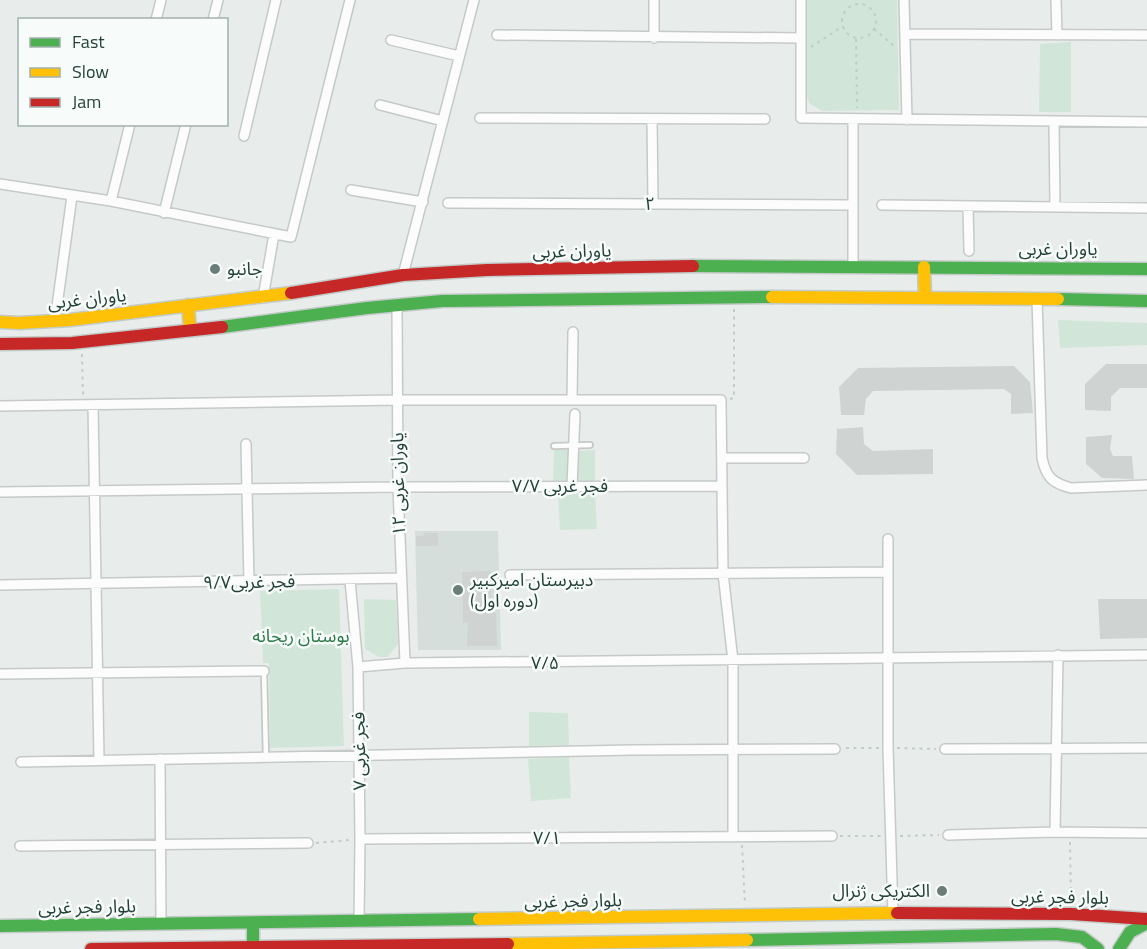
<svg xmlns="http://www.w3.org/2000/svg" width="1147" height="949" viewBox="0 0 1147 949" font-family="'Titillium Web','Noto Sans Arabic',sans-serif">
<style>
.built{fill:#d6dedb}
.green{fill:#d1e6d8}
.building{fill:#cfd4d2}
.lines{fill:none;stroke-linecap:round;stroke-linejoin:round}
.lane-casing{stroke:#c5cac8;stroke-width:8}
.street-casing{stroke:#c5cac8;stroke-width:12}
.fast-casing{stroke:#c3cbc8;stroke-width:15}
.slow-casing{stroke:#c3cbc8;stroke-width:15}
.jam-casing{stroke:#c3cbc8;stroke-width:15}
.path{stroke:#c3ccca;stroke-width:2;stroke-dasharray:3 4.5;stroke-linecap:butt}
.lane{stroke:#fcfcfc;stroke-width:4.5}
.street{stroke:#fcfcfc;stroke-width:9}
.fast{stroke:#4caf50;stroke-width:12}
.slow{stroke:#ffc107;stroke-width:12}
.jam{stroke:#c62828;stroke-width:12}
.poi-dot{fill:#697e78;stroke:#f7fbf9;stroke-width:2}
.labels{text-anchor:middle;stroke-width:5;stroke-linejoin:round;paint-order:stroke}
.street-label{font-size:18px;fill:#24423a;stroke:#f7fbf9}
.poi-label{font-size:18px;fill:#24423a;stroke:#f7fbf9;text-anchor:start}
.park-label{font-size:18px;fill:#2d7a4b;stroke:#f7fbf9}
</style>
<rect width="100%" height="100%" fill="#e8edeb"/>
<path class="built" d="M 415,531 L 498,531 L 501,650 L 418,650 Z"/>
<path class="green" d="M 807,0 L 897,0 L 899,110 L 822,111 L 809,103 L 807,96 Z
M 1071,42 L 1071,112 L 1039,112 L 1040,44 Z
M 1058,320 L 1147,323 L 1147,345 L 1060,348 Z
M 554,450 L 570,450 L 569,483 L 553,482 Z
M 595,450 L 595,482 L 578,482 L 577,451 Z
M 595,492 L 597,529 L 560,530 L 558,494 Z
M 339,589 L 344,746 L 270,748 L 269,663 L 263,663 L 260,591 Z
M 364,599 L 396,600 L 398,644 L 388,657 L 379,657 L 365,649 Z
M 529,712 L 568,713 L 569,745 L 529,746 Z
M 569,757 L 571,798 L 531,801 L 528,759 Z"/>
<path class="building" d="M 1106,364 L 1147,364 L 1147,388 L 1120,388 L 1111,397 L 1111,411 L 1085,410 L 1085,384 Z
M 1014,366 L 1030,382 L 1033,413 L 1011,414 L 1011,394 L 1004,389 L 873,391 L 866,399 L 864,415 L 841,415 L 839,387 L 858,368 Z
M 863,427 L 864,444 L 873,451 L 933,449 L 933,474 L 857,475 L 836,454 L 837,429 Z
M 1112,435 L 1110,449 L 1113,456 L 1132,456 L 1134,479 L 1102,478 L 1086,464 L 1086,437 Z
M 424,533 L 438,533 L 438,546 L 416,546 L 416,536 L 423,536 Z
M 491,571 L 491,608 L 487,609 L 487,613 L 496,613 L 497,646 L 467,646 L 468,622 L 463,623 L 462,572 Z
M 1098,599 L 1147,599 L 1147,638 L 1100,639 Z"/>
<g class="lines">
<defs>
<path id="lane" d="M 554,446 L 590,445
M 264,671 L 266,758"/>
<path id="street" d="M 654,0 L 654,38
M 801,0 L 801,118 L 1147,122
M 904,0 L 907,120
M 1056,0 L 1057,35
M 156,20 L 161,0
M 213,20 L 218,0
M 905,34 L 1147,35
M 497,35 L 801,38
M 391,40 L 459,56
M 380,105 L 443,121
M 480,118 L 765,119
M 652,119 L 653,204
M 1054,122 L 1055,206
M 244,136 L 276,0
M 0,184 L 111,201 L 291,237 L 350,0
M 351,190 L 423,202
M 111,201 L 130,124
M 448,203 L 852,205
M 882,205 L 1147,208
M 968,206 L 969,251
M 164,213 L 186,124
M 853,267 L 853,120
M 403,275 L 474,0
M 263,298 L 274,234
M 1037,299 L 1042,458 C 1046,477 1052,483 1071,488 L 1147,485
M 397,304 L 398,487 L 405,663
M 55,321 L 72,196
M 572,400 L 573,332
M 93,405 L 99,760
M 0,406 L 397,400 L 721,400 L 723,573 L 733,661 L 733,836
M 246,444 L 249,582
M 722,458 L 804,458
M 572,486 L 575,414
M 0,492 L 398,487 L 722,486
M 888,539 L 888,748 L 893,914
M 510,575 L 888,572
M 350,580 L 358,667 L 360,839 L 359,922
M 0,585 L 401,578
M 358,667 L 405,663 L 1147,655
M 0,674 L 264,671
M 945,749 L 1147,748
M 160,759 L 161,924
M 21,762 L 633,750 L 835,749
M 1055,832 L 1058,655
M 948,835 L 1055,832 L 1147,833
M 360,839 L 832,836
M 20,846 L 308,843"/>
<path id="fast" d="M 693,266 L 1147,269
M 1058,299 L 1147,301
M 222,327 L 367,308 L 442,301 L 772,297
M 253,923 L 253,947
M 0,926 L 479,919
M 747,940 L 1056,934 L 1082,937 L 1098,949
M 1119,949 L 1130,932 L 1147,923"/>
<path id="slow" d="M 924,267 L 925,298
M 772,297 L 1058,299
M 188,305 L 190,330
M 0,322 L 19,323 L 70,320 L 291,293
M 479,919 L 897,913
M 508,944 L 747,940"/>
<path id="jam" d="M 291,293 L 403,275 L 487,270 L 693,266
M 0,344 L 72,343 L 222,327
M 897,913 L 1071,914 L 1147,919
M 91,949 L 508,944"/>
</defs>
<use href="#lane" class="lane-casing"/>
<use href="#street" class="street-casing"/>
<use href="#fast" class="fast-casing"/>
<use href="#slow" class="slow-casing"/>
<use href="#jam" class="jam-casing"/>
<path class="path" d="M842 21a17 17 0 1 1 34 0a17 17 0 1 1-34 0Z
M 874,29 L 894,46
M 856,39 L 857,108
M 811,47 L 843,26
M 82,354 L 83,396
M 730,399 L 734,398 L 734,309
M 846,748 L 879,748
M 897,748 L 936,749
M 840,836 L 882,836
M 900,836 L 939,835
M 1070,842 L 1071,902
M 316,843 L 350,840
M 742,845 L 745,905"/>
<use href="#lane" class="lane"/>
<use href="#street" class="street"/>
<use href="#fast" class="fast"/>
<use href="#slow" class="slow"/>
<use href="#jam" class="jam"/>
</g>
<g class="poi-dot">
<circle cx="215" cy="269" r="6"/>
<circle cx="458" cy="590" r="6"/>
<circle cx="942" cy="891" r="6"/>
</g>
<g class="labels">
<g class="street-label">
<text x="650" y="210">۲</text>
<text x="1058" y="255">یاوران غربی</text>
<text transform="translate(572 251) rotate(-1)" y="6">یاوران غربی</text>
<text transform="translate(87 299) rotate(-6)" y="6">یاوران غربی</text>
<text transform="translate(398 484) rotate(-91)" y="6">۱۲ یاوران غربی</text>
<text x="560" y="492">۷/۷ فجر غربی</text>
<text transform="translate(249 582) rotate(-1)" y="6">فجر غربی۹/۷</text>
<text x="545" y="669">۷/۵</text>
<text transform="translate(359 751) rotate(-91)" y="6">۷ فجر غربی</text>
<text x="547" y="844">۷/۱</text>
<text transform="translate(1060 897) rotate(1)" y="6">بلوار فجر غربی</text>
<text transform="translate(573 901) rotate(-1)" y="6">بلوار فجر غربی</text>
<text transform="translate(87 907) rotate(-1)" y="6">بلوار فجر غربی</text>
</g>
<g class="poi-label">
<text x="227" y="275">جانبو</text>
<text x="470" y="586">دبیرستان امیرکبیر<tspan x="470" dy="21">(دوره اول)</tspan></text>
<text x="930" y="897" text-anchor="end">الکتریکی ژنرال</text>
</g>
<g class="park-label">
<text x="301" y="642">بوستان ریحانه</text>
</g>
</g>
<rect x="18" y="18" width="210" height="108" fill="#f7fbf9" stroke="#a3b1ad" stroke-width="1.5"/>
<rect x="30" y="38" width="30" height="9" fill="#4caf50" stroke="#a3b1ad" stroke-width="1.5"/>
<text x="72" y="48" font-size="18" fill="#24423a">Fast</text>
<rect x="30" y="68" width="30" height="9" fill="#ffc107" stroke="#a3b1ad" stroke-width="1.5"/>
<text x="72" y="78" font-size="18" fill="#24423a">Slow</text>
<rect x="30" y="98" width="30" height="9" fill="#c62828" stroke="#a3b1ad" stroke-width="1.5"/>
<text x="72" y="108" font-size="18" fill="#24423a">Jam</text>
</svg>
